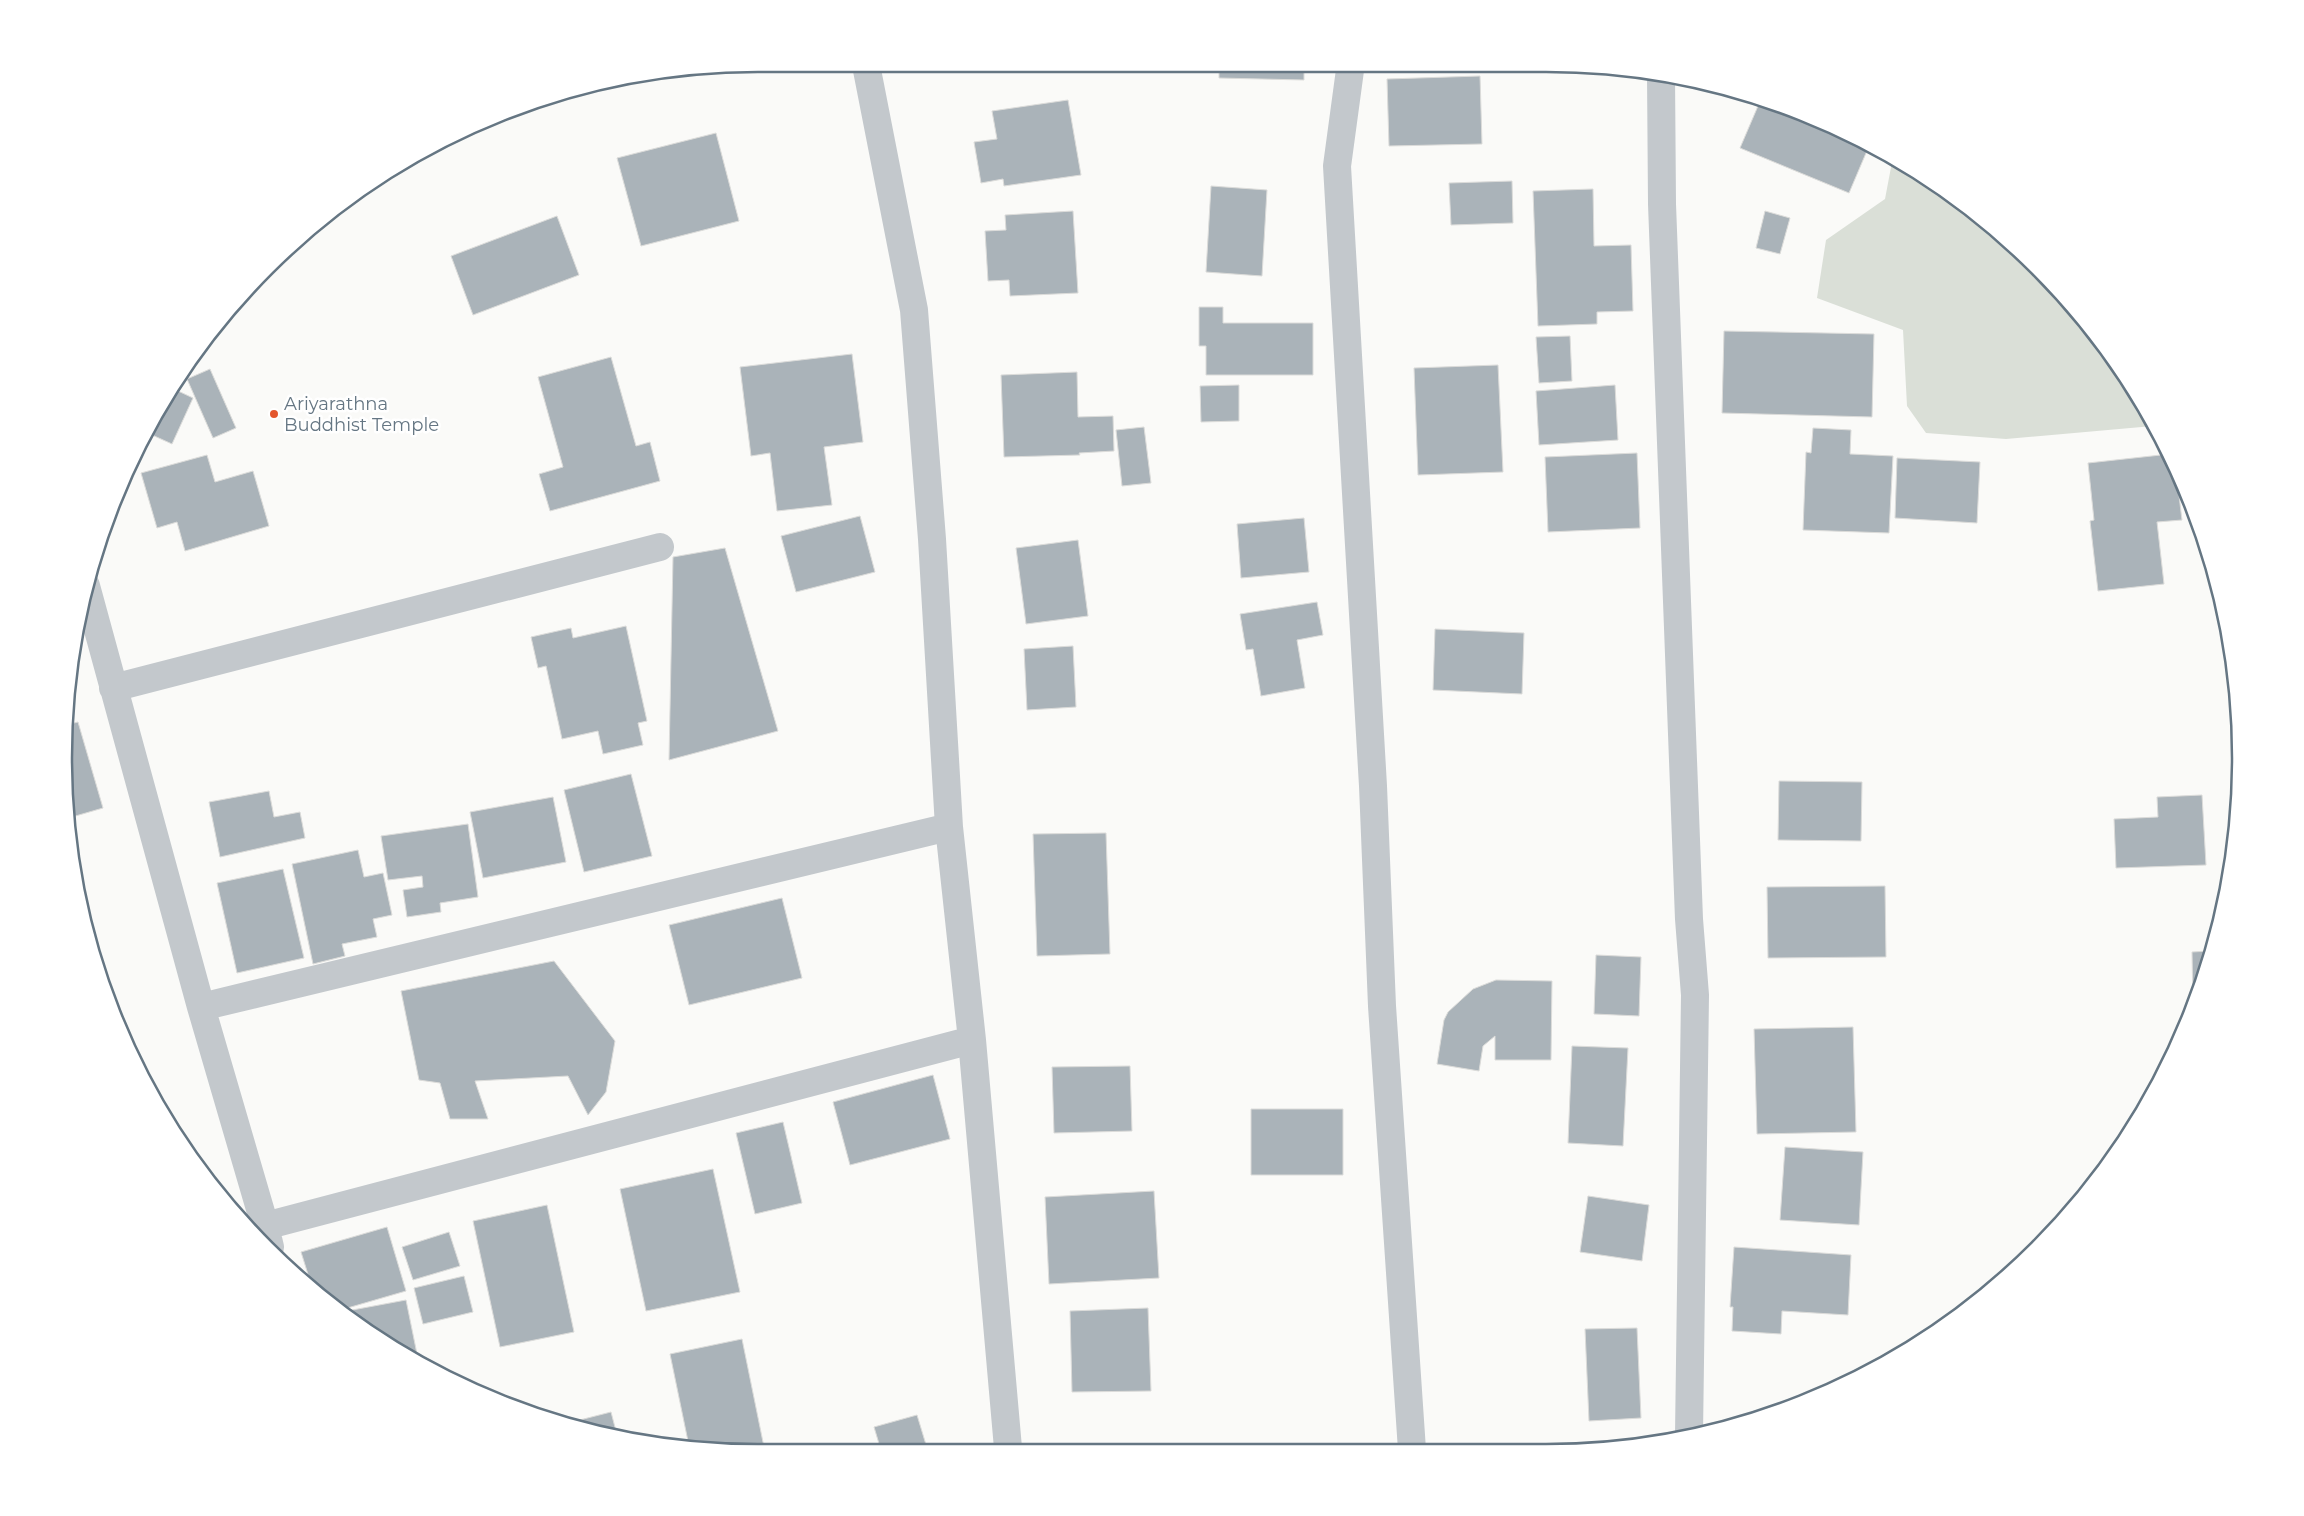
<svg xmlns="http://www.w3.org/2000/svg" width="2304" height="1516" viewBox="0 0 2304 1516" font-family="Montserrat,sans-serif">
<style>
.green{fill:#dadfd7}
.building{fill:#aab3b9;stroke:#dcdcda}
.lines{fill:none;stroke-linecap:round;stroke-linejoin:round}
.minor{stroke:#c3c8cc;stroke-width:28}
.poi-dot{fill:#e4572e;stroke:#fff;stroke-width:2}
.labels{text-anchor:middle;stroke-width:5;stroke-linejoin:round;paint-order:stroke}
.poi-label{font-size:18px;fill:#657683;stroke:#fff;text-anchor:start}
.rim{fill:none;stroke:#657683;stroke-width:2.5}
</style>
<rect width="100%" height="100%" fill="#fafaf8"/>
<path class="green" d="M 1892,162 L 2004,236 L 2097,336 L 2153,426 L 2006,439 L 1926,433 L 1907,406 L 1903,330 L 1817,298 L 1826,240 L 1885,199 Z"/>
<path class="building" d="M 1219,70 L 1304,70 L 1304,80 L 1219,78 Z
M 1480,76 L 1482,144 L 1389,146 L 1387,79 Z
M 1761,99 L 1853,135 L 1869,146 L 1849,193 L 1740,148 Z
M 1068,100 L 1081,175 L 1004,186 L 1003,179 L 981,183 L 974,142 L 997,139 L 992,111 Z
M 716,133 L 739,221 L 641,246 L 617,158 Z
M 1512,181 L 1513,223 L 1451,225 L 1449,183 Z
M 1211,186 L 1267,190 L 1262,276 L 1206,272 Z
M 1593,189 L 1594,246 L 1631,245 L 1633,311 L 1597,312 L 1597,324 L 1538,326 L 1533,191 Z
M 1073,211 L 1078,293 L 1010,296 L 1009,280 L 988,281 L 985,231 L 1006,230 L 1005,215 Z
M 1765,211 L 1790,218 L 1780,254 L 1756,248 Z
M 557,216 L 579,275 L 473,315 L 451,256 Z
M 1199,307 L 1223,307 L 1223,323 L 1313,323 L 1313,375 L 1206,375 L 1206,346 L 1199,346 Z
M 1724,331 L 1874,334 L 1872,417 L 1722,413 Z
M 1570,336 L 1572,381 L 1539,383 L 1536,337 Z
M 852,354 L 863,442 L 824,447 L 832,505 L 777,511 L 770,453 L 751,456 L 740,367 Z
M 611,357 L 636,446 L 650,442 L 660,481 L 550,511 L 539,474 L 563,467 L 538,377 Z
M 1498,365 L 1503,472 L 1418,475 L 1414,368 Z
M 210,369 L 236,428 L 213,438 L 187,379 Z
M 1077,372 L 1078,417 L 1113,416 L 1114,451 L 1079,453 L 1080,455 L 1004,457 L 1001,375 Z
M 1239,385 L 1239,421 L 1201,422 L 1200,386 Z
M 1615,385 L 1618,440 L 1539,445 L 1536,391 Z
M 176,390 L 193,398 L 172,444 L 150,434 Z
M 1144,427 L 1151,483 L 1122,486 L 1116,430 Z
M 1813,428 L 1851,430 L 1850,454 L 1893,456 L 1889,533 L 1803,530 L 1806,452 L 1811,453 Z
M 1637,453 L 1640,528 L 1548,532 L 1545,457 Z
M 2170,454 L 2176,471 L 2182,520 L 2157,522 L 2164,584 L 2098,591 L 2090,521 L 2094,520 L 2088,463 Z
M 207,455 L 215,482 L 253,471 L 269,526 L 185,551 L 177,522 L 157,528 L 141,473 Z
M 1897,458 L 1980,462 L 1977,523 L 1895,518 Z
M 860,516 L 875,572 L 796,592 L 781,536 Z
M 2193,517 L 2202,540 L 2197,541 Z
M 1304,518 L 1309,572 L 1241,578 L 1237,524 Z
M 1078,540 L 1088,616 L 1026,624 L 1016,548 Z
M 725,548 L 778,731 L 669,760 L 673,557 Z
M 1317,602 L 1323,635 L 1297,640 L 1305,688 L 1261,696 L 1253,649 L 1246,650 L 1240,614 Z
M 626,626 L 647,721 L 638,723 L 643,745 L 603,754 L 598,731 L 562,739 L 546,666 L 538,668 L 531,637 L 571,628 L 573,638 Z
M 1435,629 L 1524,633 L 1522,694 L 1433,690 Z
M 1073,646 L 1076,707 L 1027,710 L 1024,649 Z
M 78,722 L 103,808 L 72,817 L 66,725 Z
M 631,774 L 652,856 L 584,872 L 564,790 Z
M 1779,781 L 1862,782 L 1861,841 L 1778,840 Z
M 269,791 L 274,817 L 300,812 L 305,838 L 220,857 L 209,802 Z
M 2202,795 L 2206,865 L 2116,868 L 2114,819 L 2158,817 L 2157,797 Z
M 553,797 L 566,862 L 483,878 L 470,812 Z
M 468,824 L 478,897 L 440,903 L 441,912 L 407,917 L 403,890 L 423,887 L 422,876 L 388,880 L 381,836 Z
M 1106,833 L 1110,954 L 1037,956 L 1033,834 Z
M 358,850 L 364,877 L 383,873 L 392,915 L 373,919 L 377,937 L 342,944 L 345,956 L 313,964 L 292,864 Z
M 283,869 L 304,958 L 237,973 L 217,883 Z
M 1885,886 L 1886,957 L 1768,958 L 1767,887 Z
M 782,898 L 802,978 L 689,1005 L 669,925 Z
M 2210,951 L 2203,981 L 2193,1005 L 2192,952 Z
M 1596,955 L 1641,957 L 1639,1016 L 1594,1014 Z
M 554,961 L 615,1041 L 606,1092 L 588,1115 L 568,1076 L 475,1081 L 488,1119 L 450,1119 L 440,1083 L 419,1080 L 401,991 Z
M 1496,980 L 1552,981 L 1551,1060 L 1495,1060 L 1495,1036 L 1483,1046 L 1479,1071 L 1437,1064 L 1444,1020 L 1448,1012 L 1473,989 Z
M 1853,1027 L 1856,1132 L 1757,1134 L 1754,1029 Z
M 1572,1046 L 1628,1048 L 1623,1146 L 1568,1143 Z
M 1130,1066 L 1132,1131 L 1054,1133 L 1052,1067 Z
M 933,1075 L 950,1139 L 850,1165 L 833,1102 Z
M 1251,1109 L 1343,1109 L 1343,1175 L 1251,1175 Z
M 783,1122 L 802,1203 L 755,1214 L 736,1133 Z
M 1785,1147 L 1863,1152 L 1859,1225 L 1780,1220 Z
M 713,1169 L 740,1292 L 646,1311 L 620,1189 Z
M 1154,1191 L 1159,1278 L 1049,1284 L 1045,1197 Z
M 1588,1196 L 1649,1205 L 1642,1261 L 1580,1252 Z
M 547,1205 L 574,1332 L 500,1347 L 473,1221 Z
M 387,1227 L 406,1291 L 344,1309 L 312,1287 L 301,1252 Z
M 449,1232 L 460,1266 L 413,1280 L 402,1247 Z
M 1734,1247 L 1851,1255 L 1848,1315 L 1782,1311 L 1781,1334 L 1732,1331 L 1733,1307 L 1730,1307 Z
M 464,1276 L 473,1312 L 423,1324 L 414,1288 Z
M 406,1300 L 417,1354 L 412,1354 L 347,1311 Z
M 1148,1308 L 1151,1391 L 1072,1392 L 1070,1311 Z
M 1637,1328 L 1641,1418 L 1589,1421 L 1585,1329 Z
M 742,1339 L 764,1447 L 689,1446 L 670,1354 Z
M 611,1412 L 617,1435 L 568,1423 Z
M 917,1415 L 927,1448 L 880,1447 L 874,1427 Z
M 1190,1445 L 1191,1449 L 1131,1449 Z"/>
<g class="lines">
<path class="minor" d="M 867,70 L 914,310 L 932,539 L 949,827 L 972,1040 L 1008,1448
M 1350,70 L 1337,166 L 1373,786 L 1382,1006 L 1412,1450
M 1661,75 L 1662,204 L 1689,919 L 1695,995 L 1689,1435
M 86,586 L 201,1007 L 265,1226 L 270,1247
M 113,688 L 660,547
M 201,1007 L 949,827
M 265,1226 L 972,1040"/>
</g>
<circle class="poi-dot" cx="274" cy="414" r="5"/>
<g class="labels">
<g class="poi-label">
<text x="284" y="410">Ariyarathna<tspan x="284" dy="21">Buddhist Temple</tspan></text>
</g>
</g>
<path d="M0 0H2304V1516H0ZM758 72H1546A686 686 0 0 1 2232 758V758A686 686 0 0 1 1546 1444H758A686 686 0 0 1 72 758V758A686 686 0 0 1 758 72Z" fill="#fff" fill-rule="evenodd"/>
<path class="rim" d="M758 72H1546A686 686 0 0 1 2232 758V758A686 686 0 0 1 1546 1444H758A686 686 0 0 1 72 758V758A686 686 0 0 1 758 72Z"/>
</svg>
